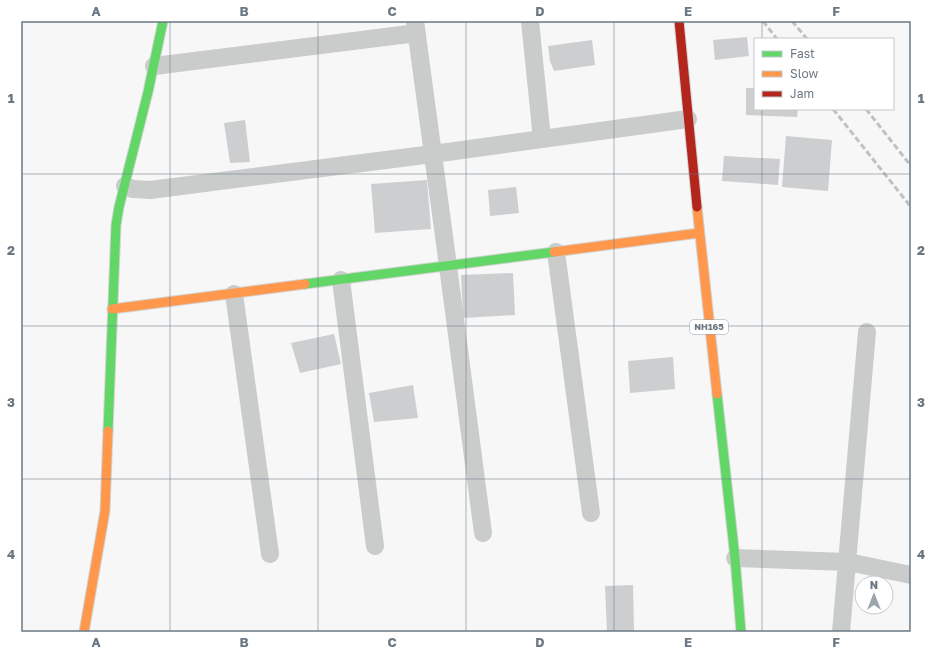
<svg xmlns="http://www.w3.org/2000/svg" width="932" height="653" viewBox="0 0 932 653" font-family="'Golos Text',sans-serif">
<style>
.building{fill:#cdcecf}
.lines{fill:none;stroke-linecap:round;stroke-linejoin:round}
.fast-casing{stroke:#d3d4d4;stroke-width:11}
.slow-casing{stroke:#d3d4d4;stroke-width:11}
.jam-casing{stroke:#d3d4d4;stroke-width:11}
.street{stroke:#cacccc;stroke-width:18}
.fast{stroke:#63d668;stroke-width:9}
.slow{stroke:#ff974d;stroke-width:9}
.jam{stroke:#b3261e;stroke-width:9}
.rail{stroke:#c0c1c2;stroke-width:3;stroke-dasharray:6 3;stroke-linecap:butt}
.grid{fill:none;stroke:#6b7883;stroke-width:1;stroke-opacity:0.55}
.labels{text-anchor:middle;stroke-width:4;stroke-linejoin:round;paint-order:stroke}
.shield{fill:#fff;stroke:#97a0a8;stroke-width:1}
.shield-label{font-size:9px;font-weight:bold;fill:#6b7883}
.neatline{fill:none;stroke:#6b7883;stroke-width:1.5}
.grid-label{font-size:13px;text-anchor:middle;font-weight:bold;fill:#6b7883}
</style>
<rect width="100%" height="100%" fill="#f7f7f7"/>
<path class="building" d="M 747,37 L 749,56 L 715,60 L 713,40 Z
M 592,40 L 595,65 L 554,71 L 550,61 L 548,46 Z
M 746,88 L 755,88 L 755,109 L 798,109 L 797,117 L 746,115 Z
M 245,120 L 250,162 L 230,163 L 224,123 Z
M 786,136 L 832,140 L 828,191 L 782,187 Z
M 724,156 L 780,159 L 778,185 L 722,181 Z
M 427,180 L 431,229 L 375,233 L 371,184 Z
M 516,187 L 519,213 L 490,216 L 488,190 Z
M 513,273 L 515,315 L 463,318 L 461,275 Z
M 334,334 L 341,364 L 300,373 L 291,343 Z
M 673,357 L 675,389 L 630,393 L 628,361 Z
M 413,385 L 418,418 L 374,422 L 369,393 Z
M 633,585 L 634,632 L 607,632 L 605,586 Z"/>
<g class="lines">
<defs>
<path id="fast" d="M 305,284 L 554,252
M 717,394 L 735,558 L 741,632
M 108,431 L 116,225 L 119,207 L 148,92 L 163,21"/>
<path id="slow" d="M 697,207 L 717,394
M 554,252 L 699,233
M 112,309 L 305,284
M 84,632 L 105,511 L 108,431"/>
<path id="jam" d="M 679,21 L 697,207"/>
</defs>
<use href="#fast" class="fast-casing"/>
<use href="#slow" class="slow-casing"/>
<use href="#jam" class="jam-casing"/>
<path class="street" d="M 415,21 L 448,266 L 483,533
M 530,21 L 542,139
M 154,66 L 417,33
M 125,186 L 133,189 L 150,190 L 433,154 L 688,119
M 556,252 L 591,513
M 341,280 L 375,546
M 234,294 L 270,554
M 735,558 L 848,562 L 911,575
M 841,632 L 867,332"/>
<use href="#fast" class="fast"/>
<use href="#slow" class="slow"/>
<use href="#jam" class="jam"/>
<path class="rail" d="M 763,21 L 777,39
M 792,21 L 807,39
M 833,109 L 911,207
M 866,109 L 911,166"/>
</g>
<path class="grid" d="M 170,21 L 170,632M 318,21 L 318,632M 466,21 L 466,632M 614,21 L 614,632M 762,21 L 762,39M 762,109 L 762,632M 21,174 L 911,174M 21,326 L 911,326M 21,479 L 911,479"/>
<g class="labels">
<rect class="shield" x="690" y="320" width="38" height="14" rx="3"/>
<g class="shield-label">
<text x="709" y="330">NH165</text>
</g>
</g>
<rect width="932" height="653" fill="none" stroke="#ffffff" stroke-width="44"/>
<rect x="754" y="38" width="140" height="72" fill="#ffffff" stroke="#c4c9cd"/>
<rect x="762" y="51" width="20" height="6" fill="#63d668" stroke="#c4c9cd"/>
<text x="790" y="58" font-size="12" fill="#6b7883">Fast</text>
<rect x="762" y="71" width="20" height="6" fill="#ff974d" stroke="#c4c9cd"/>
<text x="790" y="78" font-size="12" fill="#6b7883">Slow</text>
<rect x="762" y="91" width="20" height="6" fill="#b3261e" stroke="#c4c9cd"/>
<text x="790" y="98" font-size="12" fill="#6b7883">Jam</text>
<g transform="translate(874 595)"><circle r="19" fill="#ffffff" stroke="#c4c9cd"/>
<path d="M0-3L7 15L0 10L-7 15Z" fill="#9ca4ac"/>
<text y="-6" font-size="11" font-weight="bold" text-anchor="middle" fill="#6b7883">N</text>
</g>
<rect x="22" y="22" width="888" height="609" class="neatline"/>
<g class="grid-label">
<text x="96" y="16">A</text>
<text x="244" y="16">B</text>
<text x="392" y="16">C</text>
<text x="540" y="16">D</text>
<text x="688" y="16">E</text>
<text x="836" y="16">F</text>
<text x="11" y="103">1</text>
<text x="921" y="103">1</text>
<text x="11" y="255">2</text>
<text x="921" y="255">2</text>
<text x="11" y="407">3</text>
<text x="921" y="407">3</text>
<text x="11" y="559">4</text>
<text x="921" y="559">4</text>
<text x="96" y="647">A</text>
<text x="244" y="647">B</text>
<text x="392" y="647">C</text>
<text x="540" y="647">D</text>
<text x="688" y="647">E</text>
<text x="836" y="647">F</text>
</g>
</svg>
